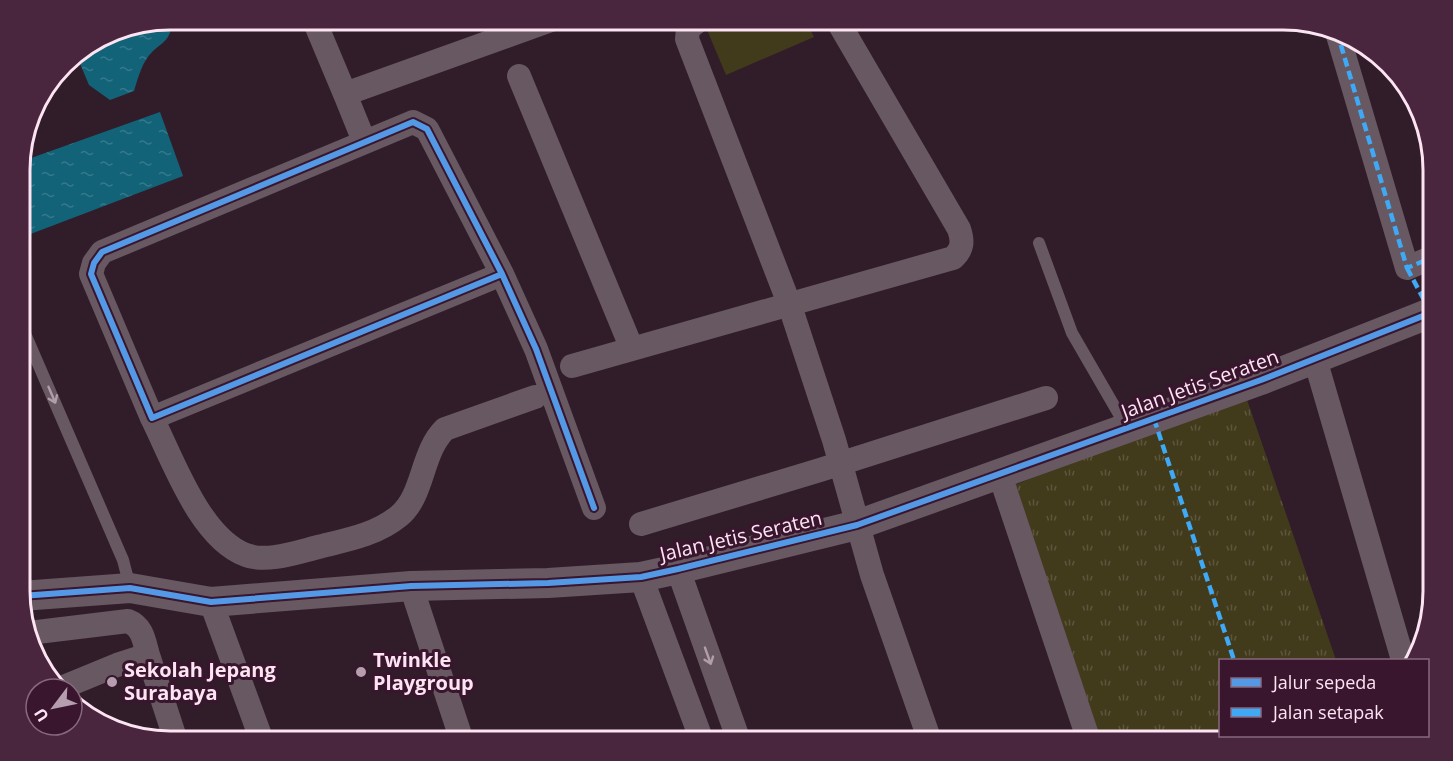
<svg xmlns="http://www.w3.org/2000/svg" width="1453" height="761" viewBox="0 0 1453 761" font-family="'Open Sans',sans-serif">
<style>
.grass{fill:url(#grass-tufts)}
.garden{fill:#413a1b}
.water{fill:url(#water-ripples)}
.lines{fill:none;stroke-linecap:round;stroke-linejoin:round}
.service{stroke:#685862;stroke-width:12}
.minor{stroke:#685862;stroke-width:24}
.tertiary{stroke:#685862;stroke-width:30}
.quiet{stroke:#3fa9f5;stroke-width:4.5;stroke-dasharray:9 4.5;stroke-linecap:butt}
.cycleway-casing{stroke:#39152e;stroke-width:10}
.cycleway{stroke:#5399e6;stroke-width:6}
.oneway{stroke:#b29eaa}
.poi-dot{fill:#b59ead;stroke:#39152e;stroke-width:2}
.labels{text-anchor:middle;stroke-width:6;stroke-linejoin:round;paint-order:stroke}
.street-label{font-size:20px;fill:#fce4f3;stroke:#39152e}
.poi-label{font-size:20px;font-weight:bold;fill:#fce4f3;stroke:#39152e;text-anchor:start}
.rim{fill:none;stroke:#fce4f3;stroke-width:3}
</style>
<defs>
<pattern id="grass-tufts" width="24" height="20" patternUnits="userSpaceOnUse" patternTransform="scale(1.5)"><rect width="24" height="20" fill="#413a1b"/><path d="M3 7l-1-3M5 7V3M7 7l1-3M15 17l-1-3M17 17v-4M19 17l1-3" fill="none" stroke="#5d563d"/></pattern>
<pattern id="water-ripples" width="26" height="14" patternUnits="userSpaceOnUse" patternTransform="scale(1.5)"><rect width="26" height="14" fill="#126378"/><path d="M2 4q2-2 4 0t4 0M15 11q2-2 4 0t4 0" fill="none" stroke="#35798c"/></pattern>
</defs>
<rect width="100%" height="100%" fill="#311d2a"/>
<path class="grass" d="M 1244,391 L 1336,660 L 1220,660 L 1220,736 L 1309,736 L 1292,741 L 1101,741 L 1015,485 Z"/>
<path class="garden" d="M 730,20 L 806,20 L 814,37 L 726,75 L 707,30 Z"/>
<path class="water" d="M 167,20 L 174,23 C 166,44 166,39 152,52 C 142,62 138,78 134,91 L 110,100 L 89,85 L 76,54 L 113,31 Z
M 160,112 L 183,176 L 20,238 L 20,162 Z"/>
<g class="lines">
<path class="service" d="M 1039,243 L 1072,333 L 1127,428
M 20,322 L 123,560 L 130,587"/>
<path class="minor" d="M 314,20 L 345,94 L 551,20
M 699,20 L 688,29 L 687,39 L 790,306 L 834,440 L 872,575 L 930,741
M 1337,32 L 1407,268 L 1433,257
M 519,76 L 632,349
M 345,94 L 364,141
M 502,274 L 152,418 L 91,274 L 94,263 L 102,252 L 413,122 L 427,129 L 502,274 L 536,349 L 594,508
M 1315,359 L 1403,660
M 572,366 L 953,258 C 963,249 963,241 959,229 L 837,20
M 152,418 C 173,460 200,538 246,555 C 266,563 298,552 318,547 C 346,540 376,535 399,516 C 424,496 421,452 445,429 L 535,397
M 1000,475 L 1089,741
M 641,524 L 820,470 L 1046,398
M 678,569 L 739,741
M 641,577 L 702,741
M 411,586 L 462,741
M 211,602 L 262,741
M 29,633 L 128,621 C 143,627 144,641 148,655
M 61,688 L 117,665 L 148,655 L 176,741"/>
<path class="tertiary" d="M 21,596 L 130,588 L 211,602 L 411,586 L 548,583 L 641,577 L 678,569 L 857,525 L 1261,380 L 1433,312"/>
<path class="quiet" d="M 1337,32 L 1407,268 L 1433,257
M 1407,268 L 1431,313
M 1154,419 L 1234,660
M 1259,736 L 1261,741"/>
<defs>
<path id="cycleway" d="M 502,274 L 152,418 L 91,274 L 94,263 L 102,252 L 413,122 L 427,129 L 502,274 L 536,349 L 594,508
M 21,596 L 130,588 L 211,602 L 411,586 L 548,583 L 641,577 L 678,569 L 857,525 L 1261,380 L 1433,312"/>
</defs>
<use href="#cycleway" class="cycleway-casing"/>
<use href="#cycleway" class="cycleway"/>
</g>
<defs><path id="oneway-shaft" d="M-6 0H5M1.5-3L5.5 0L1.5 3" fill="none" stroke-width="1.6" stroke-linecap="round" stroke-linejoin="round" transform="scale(1.5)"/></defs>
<g class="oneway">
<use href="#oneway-shaft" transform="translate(52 395) rotate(67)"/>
<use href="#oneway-shaft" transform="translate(708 656) rotate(70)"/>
</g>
<g class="poi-dot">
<circle cx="361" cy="672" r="6"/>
<circle cx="112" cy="682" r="6"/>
</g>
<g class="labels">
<g class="street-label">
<text transform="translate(1200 384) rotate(-20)" y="7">Jalan Jetis Seraten</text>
<text transform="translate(741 536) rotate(-13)" y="7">Jalan Jetis Seraten</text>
</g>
<g class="poi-label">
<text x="373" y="667">Twinkle<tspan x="373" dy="23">Playgroup</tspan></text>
<text x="124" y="677">Sekolah Jepang<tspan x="124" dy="23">Surabaya</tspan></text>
</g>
</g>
<path d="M0 0H1453V761H0ZM170 30H1283A140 140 0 0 1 1423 170V591A140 140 0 0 1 1283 731H170A140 140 0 0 1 30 591V170A140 140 0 0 1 170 30Z" fill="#49263e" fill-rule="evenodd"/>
<path class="rim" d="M170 30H1283A140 140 0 0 1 1423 170V591A140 140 0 0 1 1283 731H170A140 140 0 0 1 30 591V170A140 140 0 0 1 170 30Z"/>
<rect x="1219" y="659" width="210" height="78" fill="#39152e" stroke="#87687d" stroke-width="1.5"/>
<rect x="1231" y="678" width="30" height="9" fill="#5399e6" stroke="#87687d" stroke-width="1.5"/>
<text x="1273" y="689" font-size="18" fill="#fce4f3">Jalur sepeda</text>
<rect x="1231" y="708" width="30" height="9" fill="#3fa9f5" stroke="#87687d" stroke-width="1.5"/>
<text x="1273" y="719" font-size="18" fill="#fce4f3">Jalan setapak</text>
<g transform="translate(54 707) rotate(238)"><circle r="28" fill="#39152e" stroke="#87687d" stroke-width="1.5"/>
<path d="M0-4.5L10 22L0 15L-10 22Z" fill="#b59ead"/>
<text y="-9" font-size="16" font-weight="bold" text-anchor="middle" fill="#fce4f3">U</text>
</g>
</svg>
